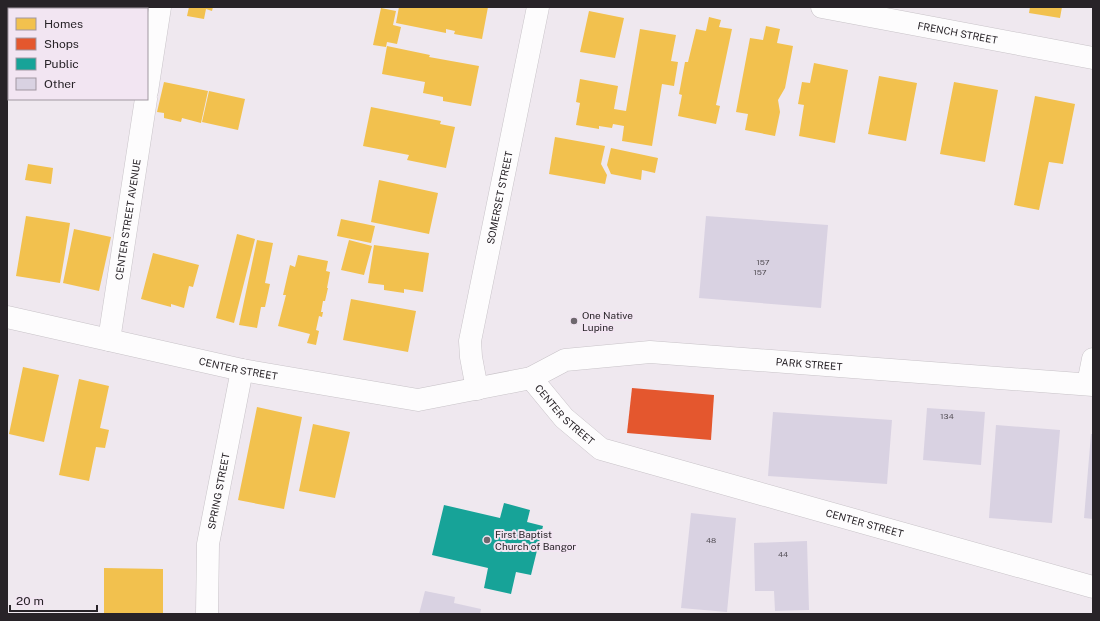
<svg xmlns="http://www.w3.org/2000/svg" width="1100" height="621" viewBox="0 0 1100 621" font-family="'Public Sans',sans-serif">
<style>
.homes{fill:#f2c14e}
.shops{fill:#e4572e}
.public{fill:#17a398}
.building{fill:#d9d2e2}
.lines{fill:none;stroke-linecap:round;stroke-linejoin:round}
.minor-casing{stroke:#c8c3c8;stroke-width:23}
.tertiary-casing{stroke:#c8c3c8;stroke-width:23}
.minor{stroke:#fdfcfd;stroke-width:22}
.tertiary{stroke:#fdfcfd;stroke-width:22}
.poi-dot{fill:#6e686e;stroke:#f2e5f2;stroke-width:1.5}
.labels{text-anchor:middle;stroke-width:4;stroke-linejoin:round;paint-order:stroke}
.number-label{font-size:8px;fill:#544f56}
.street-label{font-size:10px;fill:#282328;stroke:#f2e5f2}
.poi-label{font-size:10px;fill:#282328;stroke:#f2e5f2;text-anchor:start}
</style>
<rect width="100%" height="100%" fill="#efe8ef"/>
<path class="homes" d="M 189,7 L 213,7 L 212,11 L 206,9 L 204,19 L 187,16 Z
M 399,7 L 488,7 L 482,39 L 454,34 L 455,31 L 446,29 L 446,33 L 396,23 Z
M 1030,7 L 1062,7 L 1060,18 L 1029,13 Z
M 381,8 L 396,11 L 393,25 L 401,27 L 397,44 L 387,42 L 386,47 L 373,45 Z
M 589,11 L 624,18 L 615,58 L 580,52 Z
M 709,17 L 721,20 L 719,27 L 732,29 L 716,105 L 720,106 L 716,124 L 678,116 L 682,95 L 679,94 L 685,62 L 688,62 L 696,29 L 706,31 Z
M 766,26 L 780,29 L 777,43 L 793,46 L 785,88 L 778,100 L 780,112 L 775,136 L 745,130 L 748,114 L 736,112 L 750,38 L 763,40 Z
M 640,29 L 676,35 L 671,61 L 678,62 L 674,86 L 662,84 L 652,146 L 622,141 L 624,126 L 613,124 L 612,128 L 599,126 L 599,129 L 576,125 L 580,103 L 576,102 L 580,79 L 618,86 L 614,109 L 626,111 Z
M 387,46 L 430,55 L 429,57 L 479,66 L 471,106 L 443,101 L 443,97 L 423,93 L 425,82 L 382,74 Z
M 814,63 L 848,70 L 835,143 L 799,136 L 804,105 L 798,104 L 802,82 L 810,83 Z
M 879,76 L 917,83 L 906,141 L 868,134 Z
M 164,82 L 208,91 L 201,123 L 182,118 L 181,122 L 164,118 L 164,113 L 157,112 Z
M 954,82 L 998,90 L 985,162 L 940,154 Z
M 209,91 L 245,99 L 238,130 L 202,122 Z
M 1035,96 L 1075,104 L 1063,164 L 1049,162 L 1039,210 L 1014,205 Z
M 371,107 L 441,121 L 440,124 L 455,127 L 446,168 L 407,160 L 409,155 L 363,146 Z
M 555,137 L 605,146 L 601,164 L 607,175 L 605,184 L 549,174 Z
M 611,148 L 658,158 L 655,173 L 642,170 L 641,180 L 611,174 L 607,165 Z
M 28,164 L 53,168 L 51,184 L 25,180 Z
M 379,180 L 438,193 L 429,234 L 371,222 Z
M 26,216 L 70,223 L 60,283 L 16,276 Z
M 341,219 L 375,226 L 371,243 L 337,236 Z
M 74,229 L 111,237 L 99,291 L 63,283 Z
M 237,234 L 255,239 L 234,323 L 216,318 Z
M 257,240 L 273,243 L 265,283 L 270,284 L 265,307 L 261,307 L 257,328 L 239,325 Z
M 349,240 L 372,246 L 364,275 L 341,270 Z
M 374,245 L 429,253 L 423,292 L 404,289 L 404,293 L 384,290 L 384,285 L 368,283 Z
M 153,253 L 199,265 L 193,287 L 189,286 L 184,308 L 171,304 L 171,307 L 141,299 Z
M 298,255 L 328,261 L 326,271 L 330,272 L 327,288 L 328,288 L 325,301 L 323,301 L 321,312 L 323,312 L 322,317 L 319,316 L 316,330 L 319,331 L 316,345 L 307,343 L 310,334 L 278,326 L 286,295 L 283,295 L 290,265 L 295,267 Z
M 351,299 L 416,311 L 408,352 L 343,340 Z
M 23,367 L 59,375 L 44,442 L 9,434 Z
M 79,379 L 109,386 L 100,428 L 109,430 L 105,448 L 96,447 L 89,481 L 59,475 Z
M 257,407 L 302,417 L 284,509 L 238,500 Z
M 313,424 L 350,432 L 335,498 L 299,491 Z
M 104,568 L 163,569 L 163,614 L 104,614 Z"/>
<path class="shops" d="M 632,388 L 714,395 L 711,440 L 627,433 Z"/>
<path class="public" d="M 504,503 L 530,510 L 527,522 L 543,526 L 531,575 L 516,572 L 511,594 L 484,588 L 488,568 L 432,555 L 444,505 L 500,518 Z"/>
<path class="building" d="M 706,216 L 828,225 L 821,308 L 699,298 Z
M 927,408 L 985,412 L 981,465 L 923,460 Z
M 773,412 L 892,420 L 887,484 L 768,476 Z
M 996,425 L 1060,430 L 1052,523 L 989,518 Z
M 1091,434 L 1093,434 L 1093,519 L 1084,518 Z
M 691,513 L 736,518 L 727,612 L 681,608 Z
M 807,541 L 809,610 L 775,611 L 774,591 L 755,591 L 754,543 Z
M 425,591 L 455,597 L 454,603 L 481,609 L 480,614 L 419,614 Z"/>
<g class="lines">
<defs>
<g id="minor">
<path id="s1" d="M 822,7 L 1093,58"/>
<path d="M 147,91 L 160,7"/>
<path id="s2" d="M 109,340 L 146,99"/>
<path d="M 1088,384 L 1093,359"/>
<path id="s3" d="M 477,389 L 471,357 L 470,341 L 538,7"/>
<path id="s4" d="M 207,614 L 208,544 L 242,370"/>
</g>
<g id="tertiary">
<path id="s5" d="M 7,317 L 242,370 L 418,400 L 531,378 L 565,360 L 650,352 L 1093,385"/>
<path id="s6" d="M 531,378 L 564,418 L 601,449 L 1093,587"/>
</g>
</defs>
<use href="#minor" class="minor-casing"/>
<use href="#tertiary" class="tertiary-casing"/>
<use href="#minor" class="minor"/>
<use href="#tertiary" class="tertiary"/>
</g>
<g class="poi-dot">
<circle cx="574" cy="321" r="4"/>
<circle cx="487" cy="540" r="4"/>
</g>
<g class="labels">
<g class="number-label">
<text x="763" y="265">157</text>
<text x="760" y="275">157</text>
<text x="947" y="419">134</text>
<text x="711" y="543">48</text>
<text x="783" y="557">44</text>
</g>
<g class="street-label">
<text dy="4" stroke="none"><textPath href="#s1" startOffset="138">FRENCH STREET</textPath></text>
<text dy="4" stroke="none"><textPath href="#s3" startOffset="195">SOMERSET STREET</textPath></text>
<text dy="4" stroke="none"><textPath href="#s2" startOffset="122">CENTER STREET AVENUE</textPath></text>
<text dy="4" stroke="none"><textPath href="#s5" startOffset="818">PARK STREET</textPath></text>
<text dy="4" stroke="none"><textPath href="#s5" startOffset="237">CENTER STREET</textPath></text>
<text dy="4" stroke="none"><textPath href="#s6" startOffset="50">CENTER STREET</textPath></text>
<text dy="4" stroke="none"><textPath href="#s4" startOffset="124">SPRING STREET</textPath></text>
<text dy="4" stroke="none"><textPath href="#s6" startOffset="374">CENTER STREET</textPath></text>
</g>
<g class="poi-label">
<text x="582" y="319">One Native<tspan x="582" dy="12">Lupine</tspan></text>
<text x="495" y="538">First Baptist<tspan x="495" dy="12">Church of Bangor</tspan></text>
</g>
</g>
<rect width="1100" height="621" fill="none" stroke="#282328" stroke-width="16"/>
<rect x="8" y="8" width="140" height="92" fill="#f2e5f2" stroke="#a197a1"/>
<rect x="16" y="18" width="20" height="12" fill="#f2c14e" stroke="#a197a1"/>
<text x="44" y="28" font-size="12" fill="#282328">Homes</text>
<rect x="16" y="38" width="20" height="12" fill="#e4572e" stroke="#a197a1"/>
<text x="44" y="48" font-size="12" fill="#282328">Shops</text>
<rect x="16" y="58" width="20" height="12" fill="#17a398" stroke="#a197a1"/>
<text x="44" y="68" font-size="12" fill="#282328">Public</text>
<rect x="16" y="78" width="20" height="12" fill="#d9d2e2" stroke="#a197a1"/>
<text x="44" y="88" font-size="12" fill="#282328">Other</text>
<path d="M10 605v6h87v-6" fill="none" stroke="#282328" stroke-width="2"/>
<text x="16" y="605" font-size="12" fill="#282328" stroke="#f2e5f2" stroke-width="3" paint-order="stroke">20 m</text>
</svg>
